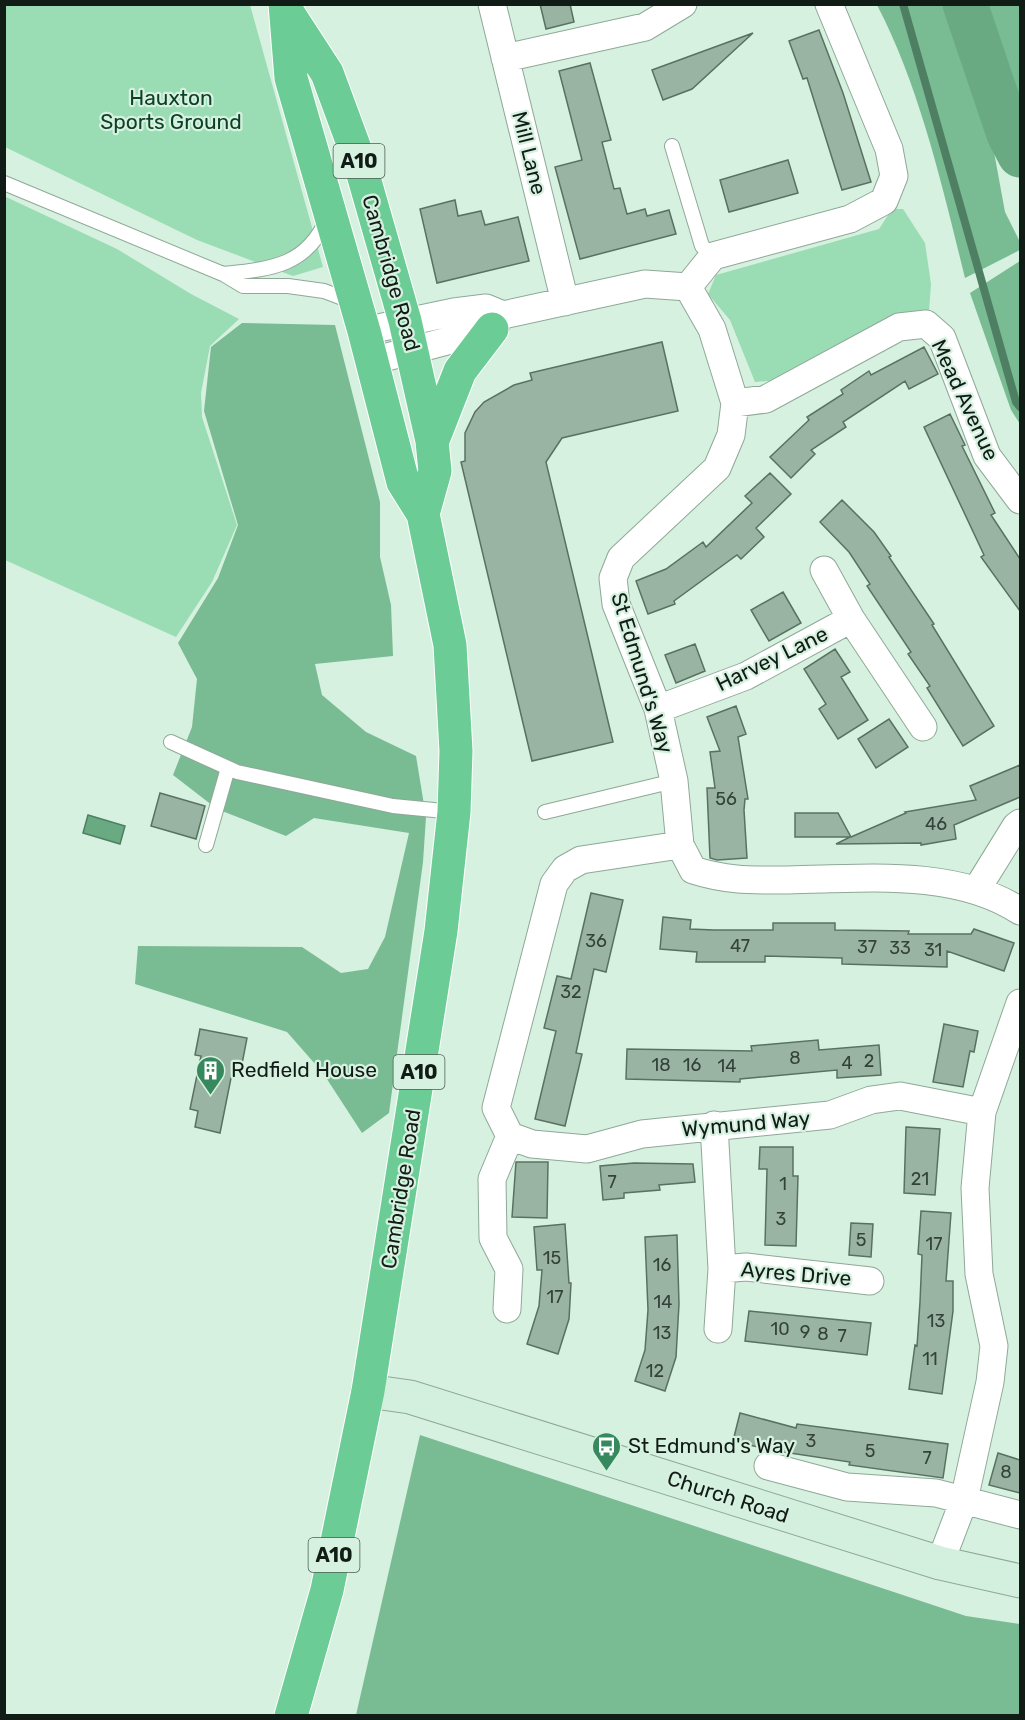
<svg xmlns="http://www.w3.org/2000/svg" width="1025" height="1720" viewBox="0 0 1025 1720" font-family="Rubik,sans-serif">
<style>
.green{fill:#9adcb3}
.forest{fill:#79bb93}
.water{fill:#69aa83;stroke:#4f7f62;stroke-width:1.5}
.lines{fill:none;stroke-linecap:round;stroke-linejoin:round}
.stream{stroke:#4f7f62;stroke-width:8}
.river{stroke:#69aa83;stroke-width:45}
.building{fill:#9ab4a3;stroke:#597161;stroke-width:1.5}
.lane-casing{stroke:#8fa898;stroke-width:16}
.street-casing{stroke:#8fa898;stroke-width:29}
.secondary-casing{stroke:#8fa898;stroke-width:35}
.highway-casing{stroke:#fff;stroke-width:35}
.lane{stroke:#fff;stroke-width:14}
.street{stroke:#fff;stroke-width:27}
.secondary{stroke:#d3f0df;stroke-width:33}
.highway{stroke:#6bcd95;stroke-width:33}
.labels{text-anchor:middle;stroke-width:4.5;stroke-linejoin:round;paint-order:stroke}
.number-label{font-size:18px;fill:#344239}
.shield{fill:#d6f1df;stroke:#4d5c52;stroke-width:1.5}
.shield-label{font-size:20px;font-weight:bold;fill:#121c16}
.park-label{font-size:21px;fill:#0d4127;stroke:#d6f1df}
.street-label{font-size:21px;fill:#121c16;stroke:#d6f1df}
.poi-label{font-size:21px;fill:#121c16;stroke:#d6f1df;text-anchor:start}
</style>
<rect width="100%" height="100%" fill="#d6f1df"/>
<path class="green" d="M 4,5 L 250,5 L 323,267 L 293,276 L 197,240 L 5,147 Z
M 4,196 L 117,249 L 191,294 L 239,319 L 210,346 L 201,393 L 202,417 L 237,525 L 212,582 L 176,637 L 5,560 Z
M 892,209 L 903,209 L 925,243 L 931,284 L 929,311 L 899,313 L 780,380 L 755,382 L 730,320 L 708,294 L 716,275 L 879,229 Z"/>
<path class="forest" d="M 877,5 L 1020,5 L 1020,152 L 992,141 L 1005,212 L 1020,242 L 1020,250 L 965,278 C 943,189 920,87 877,5 Z
M 1020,261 L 1020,424 L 1011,410 L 970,293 Z
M 242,323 L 335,325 L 380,502 L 380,557 L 391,605 L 393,656 L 315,664 L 322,695 L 366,732 L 416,756 L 426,817 L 423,862 L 389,1113 L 362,1133 L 323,1073 L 287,1032 L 135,984 L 138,946 L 302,947 L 341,973 L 368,969 L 385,937 L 409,833 L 314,818 L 286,836 L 217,809 L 173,775 L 192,727 L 197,679 L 178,643 L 218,578 L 238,525 L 204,411 L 211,347 Z
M 420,1435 L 966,1616 L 1020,1624 L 1020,1715 L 356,1715 Z"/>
<path class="water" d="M 88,815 L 125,826 L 120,844 L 83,833 Z"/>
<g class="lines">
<path class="stream" d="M 903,4 L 1016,402 L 1020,407"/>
<path class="river" d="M 965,4 L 1009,134 L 1020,155"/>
</g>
<path class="building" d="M 540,4 L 570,4 L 574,22 L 546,29 Z
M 819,30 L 843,93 L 871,182 L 842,190 L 807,78 L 803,79 L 789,41 Z
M 753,33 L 692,89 L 663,100 L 652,70 Z
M 590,63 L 611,140 L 602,142 L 614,189 L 620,188 L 627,214 L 645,209 L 647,216 L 669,210 L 676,234 L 580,259 L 555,167 L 582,160 L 559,71 Z
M 788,160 L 798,193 L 729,212 L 720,180 Z
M 455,200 L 458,216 L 481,211 L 485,225 L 518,217 L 529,261 L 437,283 L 420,209 Z
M 662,342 L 678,411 L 562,438 L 546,462 L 613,742 L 532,761 L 461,462 L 465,461 L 465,433 L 475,412 L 484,402 L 514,385 L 532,380 L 530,373 Z
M 924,347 L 938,374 L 909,389 L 905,381 L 843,422 L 846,427 L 811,450 L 815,454 L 791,478 L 770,457 L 809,420 L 807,417 L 843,394 L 841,390 L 869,371 L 871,375 Z
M 950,414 L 965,445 L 962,446 L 995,513 L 991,515 L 1020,559 L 1020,611 L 981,557 L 984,555 L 924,427 Z
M 770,473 L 791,494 L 756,528 L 764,537 L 741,559 L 737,555 L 674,601 L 675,604 L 648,614 L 636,581 L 666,569 L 703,542 L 706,547 L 752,503 L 745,496 Z
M 842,500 L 874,532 L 891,556 L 889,557 L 934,624 L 932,625 L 994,726 L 963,746 L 927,688 L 930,686 L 908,654 L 911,652 L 867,586 L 870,584 L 849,552 L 820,522 Z
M 783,592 L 801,623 L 769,641 L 751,610 Z
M 695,644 L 705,671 L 676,683 L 665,655 Z
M 835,649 L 850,672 L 841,677 L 868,720 L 838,739 L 819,709 L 826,704 L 804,669 Z
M 736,706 L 746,734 L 738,737 L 748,799 L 745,799 L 744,810 L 747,858 L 717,860 L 710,858 L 707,788 L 715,788 L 710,752 L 720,751 L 707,717 Z
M 889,719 L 908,747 L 876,768 L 858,739 Z
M 1020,765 L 1020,797 L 954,825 L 956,839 L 921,845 L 921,843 L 836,844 L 850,837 L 795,837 L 795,813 L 838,813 L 851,837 L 906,813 L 905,812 L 976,800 L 970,786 Z
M 160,793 L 205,806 L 196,839 L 151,826 Z
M 591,893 L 623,900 L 606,972 L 594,969 L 576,1053 L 582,1054 L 565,1126 L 535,1119 L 556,1031 L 544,1028 L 557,976 L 571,979 Z
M 663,917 L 691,920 L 690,929 L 714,930 L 773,930 L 773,923 L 835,923 L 835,930 L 909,931 L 908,934 L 971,934 L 974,929 L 1014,943 L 1004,971 L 947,951 L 947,967 L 842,964 L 842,958 L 765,956 L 765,962 L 696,962 L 697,952 L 660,949 Z
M 944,1024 L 978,1031 L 974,1052 L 970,1051 L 963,1087 L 933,1082 Z
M 200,1029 L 247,1038 L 242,1064 L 234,1063 L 220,1133 L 195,1127 L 198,1111 L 190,1109 L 201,1056 L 195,1055 Z
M 818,1040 L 819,1050 L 879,1045 L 881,1075 L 837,1078 L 837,1070 L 740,1079 L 740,1082 L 626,1079 L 627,1049 L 752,1051 L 751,1046 Z
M 906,1127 L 940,1129 L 935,1195 L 904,1193 Z
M 760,1147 L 793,1147 L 793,1176 L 798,1176 L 796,1246 L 765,1245 L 767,1169 L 759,1169 Z
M 516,1162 L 548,1162 L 547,1218 L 512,1217 Z
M 634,1163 L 693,1164 L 695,1182 L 659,1185 L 660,1190 L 624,1193 L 624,1198 L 603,1200 L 600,1166 Z
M 921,1211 L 951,1213 L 946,1281 L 953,1281 L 953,1311 L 942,1394 L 909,1389 L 915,1345 L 917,1346 L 920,1302 L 922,1255 L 918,1254 Z
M 851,1223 L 873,1224 L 871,1257 L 849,1255 Z
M 565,1224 L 569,1283 L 571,1283 L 569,1319 L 558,1354 L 527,1344 L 539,1306 L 542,1270 L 537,1270 L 534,1227 Z
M 677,1235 L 679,1304 L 676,1357 L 665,1391 L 635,1381 L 645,1350 L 648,1310 L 645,1237 Z
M 749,1311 L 871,1323 L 867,1355 L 745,1341 Z
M 740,1413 L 796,1428 L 797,1424 L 948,1444 L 943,1478 L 849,1465 L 850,1462 L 770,1450 L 733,1441 Z
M 998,1453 L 1020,1460 L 1020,1493 L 989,1485 Z"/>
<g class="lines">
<defs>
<path id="lane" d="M 672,146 L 702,246 L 713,256
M 4,183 L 223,274 L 243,286 L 288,286 L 324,291 L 353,302
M 223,274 C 269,269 306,267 327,219
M 171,742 L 237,772 L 393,806 L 454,812
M 545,812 L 674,781
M 206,845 L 228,768"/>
<path id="street" d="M 492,4 L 565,302
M 505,58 L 645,27 L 683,4
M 688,287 L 713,256 L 850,219 L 884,201 L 894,176 L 889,149 L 829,4
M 503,315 L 645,284 L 688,287 L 712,329 L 735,403 L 731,435 L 717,468 L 621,558 L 613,578 L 616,604 L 658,709 L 674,781 L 680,845 L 693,870 C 727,881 752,880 788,880 C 863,879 954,868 1020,911
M 364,331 L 454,312 L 486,308 L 503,315
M 372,361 L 492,329 L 497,323
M 735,403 L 766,399 L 899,327 L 926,324 L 942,338 L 987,456 L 1020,500
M 824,570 L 851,619 L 923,727
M 658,709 L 746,676 L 851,619
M 680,845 L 581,860 L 565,869 L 554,884 L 496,1108 L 510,1136 L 532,1144 L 587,1149 L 642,1134 L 830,1115 L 871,1100 L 900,1096 L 982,1112
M 977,889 L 1016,826 L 1020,823
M 714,1125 L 722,1269 L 718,1329
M 722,1269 L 746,1267 L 870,1281
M 507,1309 L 509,1269 L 493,1238 L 492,1179 L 510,1136
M 768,1466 L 847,1487 L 936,1493 L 1020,1515
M 940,1563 L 964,1500 L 990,1382 L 994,1346 L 979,1274 L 975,1188 L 982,1112 L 1020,1003"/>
<path id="secondary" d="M 368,1391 L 410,1397 L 940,1563 L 1020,1581"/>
<path id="highway" d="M 285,4 L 291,78 L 364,331 L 403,482 L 423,514 L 450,645 L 456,751 L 454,812 L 441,931 L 368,1391 L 327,1590 L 291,1716
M 288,13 L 327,73 L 358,157 L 405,321 L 432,441 L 435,471 L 423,514
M 433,440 L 460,371 L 492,329"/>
</defs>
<use href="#lane" class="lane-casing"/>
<use href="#street" class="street-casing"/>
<use href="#secondary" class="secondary-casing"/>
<use href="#highway" class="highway-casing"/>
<use href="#lane" class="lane"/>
<use href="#street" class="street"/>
<use href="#secondary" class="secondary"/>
<use href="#highway" class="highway"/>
</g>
<defs>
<symbol id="building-pin" viewBox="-11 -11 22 30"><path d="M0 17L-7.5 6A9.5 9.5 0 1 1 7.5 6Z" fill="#35895c" stroke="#d6f1df"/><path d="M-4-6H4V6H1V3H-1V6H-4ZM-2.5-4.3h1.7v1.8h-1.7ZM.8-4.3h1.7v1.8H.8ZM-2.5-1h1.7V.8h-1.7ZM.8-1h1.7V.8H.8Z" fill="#fff"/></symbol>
<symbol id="bus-pin" viewBox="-11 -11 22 30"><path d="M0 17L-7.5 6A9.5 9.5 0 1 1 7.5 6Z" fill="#35895c" stroke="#d6f1df"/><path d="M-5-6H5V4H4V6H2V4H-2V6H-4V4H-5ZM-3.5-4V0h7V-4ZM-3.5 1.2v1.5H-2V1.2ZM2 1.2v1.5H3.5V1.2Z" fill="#fff"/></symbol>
</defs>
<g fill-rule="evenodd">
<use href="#building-pin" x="194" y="1054" width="33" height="45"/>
<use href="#bus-pin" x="590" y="1430" width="33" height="45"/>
</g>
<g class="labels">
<g class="number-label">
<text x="726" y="805">56</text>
<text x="936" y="830">46</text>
<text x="596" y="947">36</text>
<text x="740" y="952">47</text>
<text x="867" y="953">37</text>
<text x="900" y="954">33</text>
<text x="933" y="956">31</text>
<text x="571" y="998">32</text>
<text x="795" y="1064">8</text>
<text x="869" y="1067">2</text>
<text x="847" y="1069">4</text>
<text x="661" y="1071">18</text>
<text x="692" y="1071">16</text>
<text x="727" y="1072">14</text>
<text x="920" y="1185">21</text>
<text x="612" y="1188">7</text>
<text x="783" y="1190">1</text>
<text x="781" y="1225">3</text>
<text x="861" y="1246">5</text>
<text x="934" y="1250">17</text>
<text x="552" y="1264">15</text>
<text x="662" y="1271">16</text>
<text x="555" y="1303">17</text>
<text x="663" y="1308">14</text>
<text x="936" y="1327">13</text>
<text x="780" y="1335">10</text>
<text x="805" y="1338">9</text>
<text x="662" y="1339">13</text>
<text x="823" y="1340">8</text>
<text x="842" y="1342">7</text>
<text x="930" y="1365">11</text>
<text x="655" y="1377">12</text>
<text x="811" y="1447">3</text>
<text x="870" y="1457">5</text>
<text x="927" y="1464">7</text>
<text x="1006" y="1478">8</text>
</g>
<g class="shield">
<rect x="333.5" y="144" width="51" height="34" rx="4.5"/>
<rect x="393.5" y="1055" width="51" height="34" rx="4.5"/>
<rect x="308.5" y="1538" width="51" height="34" rx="4.5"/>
</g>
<g class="shield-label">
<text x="359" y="168">A10</text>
<text x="419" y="1079">A10</text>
<text x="334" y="1562">A10</text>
</g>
<g class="park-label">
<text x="171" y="105">Hauxton<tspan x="171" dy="24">Sports Ground</tspan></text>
</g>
<g class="street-label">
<text transform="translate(529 153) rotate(76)" y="7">Mill Lane</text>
<text transform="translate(391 273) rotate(74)" y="7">Cambridge Road</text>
<text transform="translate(965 400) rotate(65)" y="7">Mead Avenue</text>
<text transform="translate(772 659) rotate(-26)" y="7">Harvey Lane</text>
<text transform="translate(642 673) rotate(73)" y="7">St Edmund's Way</text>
<text transform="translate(746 1124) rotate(-5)" y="7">Wymund Way</text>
<text transform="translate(401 1189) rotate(-81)" y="7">Cambridge Road</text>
<text transform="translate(796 1274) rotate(5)" y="7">Ayres Drive</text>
<text transform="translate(728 1497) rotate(18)" y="7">Church Road</text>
</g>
<g class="poi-label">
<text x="231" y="1077">Redfield House</text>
<text x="628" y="1453">St Edmund's Way</text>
</g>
</g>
<rect width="1025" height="1720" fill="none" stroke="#121c16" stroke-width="12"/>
</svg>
